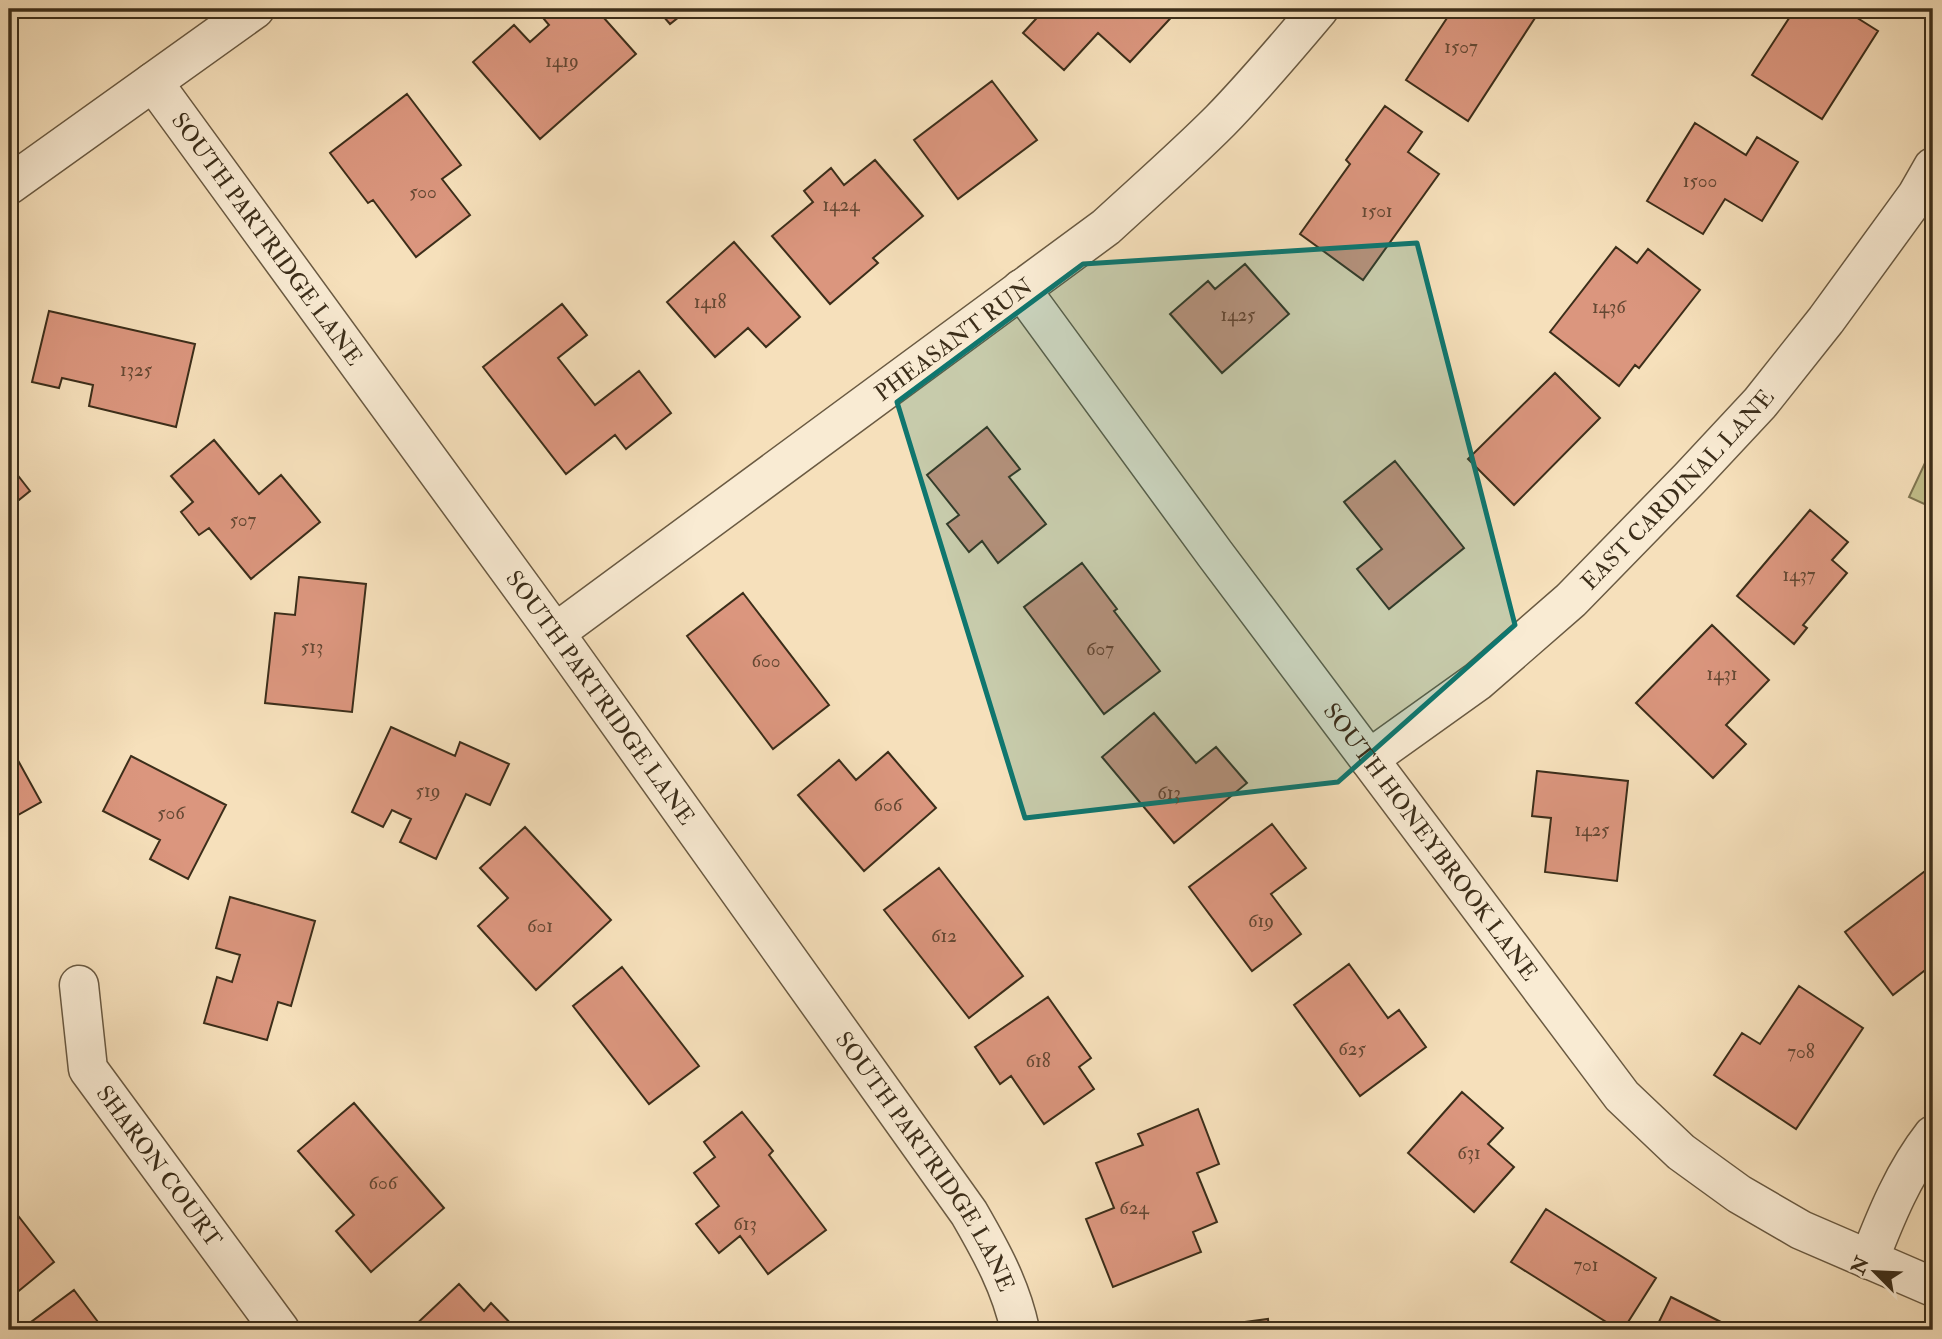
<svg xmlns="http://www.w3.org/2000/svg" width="1942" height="1339" viewBox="0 0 1942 1339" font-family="'IM FELL Double Pica',serif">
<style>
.green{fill:#c3c08c;stroke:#807753;stroke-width:2}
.building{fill:#db967e;stroke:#3c2e1a;stroke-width:2}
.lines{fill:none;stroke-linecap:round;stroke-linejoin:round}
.street-casing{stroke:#6a5a42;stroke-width:41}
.street{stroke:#f9ebd3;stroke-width:38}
.marked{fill:#0f766e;fill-opacity:0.2;stroke:#0f766e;stroke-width:5;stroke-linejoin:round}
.labels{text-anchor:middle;stroke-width:6;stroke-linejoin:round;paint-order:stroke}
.number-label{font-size:19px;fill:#644833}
.street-label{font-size:23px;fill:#3c2e1a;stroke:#f9ebd3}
</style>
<rect width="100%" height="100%" fill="#f6e0bb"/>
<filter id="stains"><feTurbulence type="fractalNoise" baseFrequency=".00286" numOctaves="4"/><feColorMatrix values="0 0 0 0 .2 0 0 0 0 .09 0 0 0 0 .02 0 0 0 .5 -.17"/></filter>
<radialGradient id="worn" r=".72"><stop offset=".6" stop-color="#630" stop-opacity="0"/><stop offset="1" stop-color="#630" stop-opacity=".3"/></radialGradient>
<path class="green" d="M 1933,446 L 1933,508 L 1909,497 Z"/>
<path class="building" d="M 554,9 L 596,9 L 636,54 L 540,139 L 473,62 L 514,25 L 530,42 L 549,25 L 543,18 Z
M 657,9 L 689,9 L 670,24 Z
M 1045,9 L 1179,9 L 1130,62 L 1098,33 L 1064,70 L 1023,33 Z
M 1453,9 L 1521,9 L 1535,18 L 1468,121 L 1406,80 Z
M 1795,9 L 1843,9 L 1878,31 L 1822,119 L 1752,75 Z
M 992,81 L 1037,140 L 958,199 L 914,140 Z
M 407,94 L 461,165 L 442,179 L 470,215 L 416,257 L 373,200 L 368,203 L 330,153 Z
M 1385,106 L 1422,132 L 1408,152 L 1439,174 L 1363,280 L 1300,234 L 1350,164 L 1346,160 Z
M 1695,123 L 1746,155 L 1757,137 L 1798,162 L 1762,221 L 1725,199 L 1703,234 L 1647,201 Z
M 875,160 L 923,216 L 873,258 L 878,263 L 830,304 L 772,236 L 813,202 L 804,191 L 831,168 L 844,185 Z
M 734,242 L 800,317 L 766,347 L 748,328 L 715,357 L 667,302 Z
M 1616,247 L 1637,263 L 1648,249 L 1700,290 L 1639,368 L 1635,365 L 1619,386 L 1550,332 Z
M 1245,264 L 1289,314 L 1222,373 L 1170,314 L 1208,281 L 1215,289 Z
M 562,304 L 587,335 L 558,358 L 595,405 L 639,371 L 671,413 L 626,449 L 615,435 L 566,474 L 483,367 Z
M 49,311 L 195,344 L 176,427 L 89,406 L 93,385 L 62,378 L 59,388 L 32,382 Z
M 1555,373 L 1600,418 L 1514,505 L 1468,459 Z
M 987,427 L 1020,469 L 1009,477 L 1046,524 L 998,563 L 982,541 L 969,552 L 947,524 L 959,515 L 927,475 Z
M 214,440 L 259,494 L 281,475 L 320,522 L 251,579 L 209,528 L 199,535 L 181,512 L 193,502 L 171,476 Z
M 1395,461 L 1464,548 L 1389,609 L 1357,569 L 1382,549 L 1344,502 Z
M 9,464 L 30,491 L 9,508 Z
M 1810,510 L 1848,542 L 1832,560 L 1847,573 L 1803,625 L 1807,628 L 1794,644 L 1737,596 Z
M 1082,563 L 1117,609 L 1114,611 L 1160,671 L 1104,714 L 1024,607 Z
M 299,577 L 366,584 L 352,712 L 265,703 L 275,613 L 295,615 Z
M 743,593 L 829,705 L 773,749 L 687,636 Z
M 1712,625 L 1769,680 L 1726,725 L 1746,744 L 1713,778 L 1636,703 Z
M 1154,713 L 1196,763 L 1216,747 L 1247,783 L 1174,843 L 1102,757 Z
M 391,727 L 455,756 L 460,742 L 509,764 L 490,805 L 466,794 L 436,859 L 400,842 L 411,819 L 392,810 L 383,827 L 352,812 Z
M 888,752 L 936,808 L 864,871 L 798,795 L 839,760 L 856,780 Z
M 15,755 L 41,802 L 9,820 L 9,758 Z
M 131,756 L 226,805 L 188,879 L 150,859 L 160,840 L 103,811 Z
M 1537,771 L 1628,781 L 1617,881 L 1545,872 L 1551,818 L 1532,816 Z
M 1272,824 L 1306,868 L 1271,894 L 1301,934 L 1252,971 L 1189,887 Z
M 525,827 L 611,920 L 536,990 L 478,926 L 508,898 L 480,868 Z
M 1933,865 L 1933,964 L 1893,995 L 1845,932 Z
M 939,868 L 1023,976 L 969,1018 L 884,910 Z
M 230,897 L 315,921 L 291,1006 L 278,1002 L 267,1040 L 204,1023 L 217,977 L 232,982 L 240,955 L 216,948 Z
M 1349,964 L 1388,1018 L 1399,1010 L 1426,1047 L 1360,1096 L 1294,1005 Z
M 622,967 L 699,1066 L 649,1104 L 573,1006 Z
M 1799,986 L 1863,1028 L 1796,1129 L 1714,1075 L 1742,1033 L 1760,1044 Z
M 1048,997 L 1091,1058 L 1079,1067 L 1094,1089 L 1044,1124 L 1011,1076 L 1000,1084 L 975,1047 Z
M 1462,1092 L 1503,1128 L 1488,1144 L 1514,1167 L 1474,1212 L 1408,1153 Z
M 354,1103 L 444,1208 L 371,1272 L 336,1231 L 354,1215 L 298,1151 Z
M 1198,1109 L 1219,1164 L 1197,1173 L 1217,1222 L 1193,1232 L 1201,1252 L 1113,1287 L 1086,1219 L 1114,1208 L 1096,1163 L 1143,1145 L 1138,1134 Z
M 742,1112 L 773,1151 L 769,1155 L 826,1230 L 768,1274 L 740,1236 L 719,1253 L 696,1224 L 719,1206 L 694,1173 L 715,1157 L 704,1142 Z
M 9,1204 L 54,1262 L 9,1299 Z
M 1546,1209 L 1656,1278 L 1623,1330 L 1619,1330 L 1511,1262 Z
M 459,1284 L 484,1311 L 491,1303 L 517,1330 L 410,1330 Z
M 74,1290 L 104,1330 L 31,1330 L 27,1325 Z
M 1671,1297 L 1737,1330 L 1655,1330 Z
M 1268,1319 L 1269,1330 L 1185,1330 Z"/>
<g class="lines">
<defs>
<g id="street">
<path id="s1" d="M 153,82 L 555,633 L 969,1213 C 991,1251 1011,1287 1020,1330"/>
<path d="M 9,185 L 255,9"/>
<path id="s2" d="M 1021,289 L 1215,554 L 1622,1096 L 1681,1152 L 1739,1194 L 1801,1230 L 1933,1287"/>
<path id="s3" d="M 555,633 L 1106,227 C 1144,192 1183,158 1220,121 C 1255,85 1287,47 1319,9"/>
<path id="s4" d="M 1369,759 L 1478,681 L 1571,600 L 1690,478 L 1760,403 L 1826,320 L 1917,195 L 1933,167"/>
<path id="s5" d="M 79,985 L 88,1069 L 280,1330"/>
<path d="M 1869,1260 C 1886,1216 1904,1172 1933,1135"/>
</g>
</defs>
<use href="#street" class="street-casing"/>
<use href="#street" class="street"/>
</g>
<path class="marked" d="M 1417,243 L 1515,625 L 1338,782 L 1025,818 L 897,402 L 1083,264 Z"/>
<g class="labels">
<g class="number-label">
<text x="1461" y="53">1507</text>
<text x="562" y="67">1419</text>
<text x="1700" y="187">1500</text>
<text x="423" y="198">500</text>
<text x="841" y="211">1424</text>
<text x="1377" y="217">1501</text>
<text x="710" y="308">1418</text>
<text x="1609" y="313">1436</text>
<text x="1238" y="321">1425</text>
<text x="136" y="376">1325</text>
<text x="243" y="526">507</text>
<text x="1799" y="581">1437</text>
<text x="312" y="653">513</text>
<text x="1100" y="655">607</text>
<text x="766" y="667">600</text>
<text x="1722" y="680">1431</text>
<text x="428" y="797">519</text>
<text x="1169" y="799">613</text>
<text x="888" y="811">606</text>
<text x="171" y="819">506</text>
<text x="1592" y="836">1425</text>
<text x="1261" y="927">619</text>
<text x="540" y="932">601</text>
<text x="944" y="942">612</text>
<text x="1352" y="1055">625</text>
<text x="1801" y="1058">708</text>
<text x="1038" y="1067">618</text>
<text x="1469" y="1159">631</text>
<text x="383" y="1189">606</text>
<text x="1134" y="1214">624</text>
<text x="745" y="1230">613</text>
<text x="1586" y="1271">701</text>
</g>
<g class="street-label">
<text dy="8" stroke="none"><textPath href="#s1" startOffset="194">SOUTH PARTRIDGE LANE</textPath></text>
<text dy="8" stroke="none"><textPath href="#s3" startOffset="495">PHEASANT RUN</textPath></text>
<text dy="8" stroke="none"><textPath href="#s4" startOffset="411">EAST CARDINAL LANE</textPath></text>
<text dy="8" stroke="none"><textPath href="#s1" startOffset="761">SOUTH PARTRIDGE LANE</textPath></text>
<text dy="8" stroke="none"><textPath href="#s2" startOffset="688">SOUTH HONEYBROOK LANE</textPath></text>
<text dy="8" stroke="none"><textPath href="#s1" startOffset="1328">SOUTH PARTRIDGE LANE</textPath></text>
<text dy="8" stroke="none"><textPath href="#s5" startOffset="205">SHARON COURT</textPath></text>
</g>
</g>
<rect width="1942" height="1339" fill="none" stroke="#f6e0bb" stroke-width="35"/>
<rect x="10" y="10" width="1921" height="1318" fill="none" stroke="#3c2e1a" stroke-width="3.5"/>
<rect x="18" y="18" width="1907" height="1304" fill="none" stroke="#3c2e1a" stroke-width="2"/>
<g transform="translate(1875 1272) rotate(294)" stroke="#f9ebd3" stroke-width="5" paint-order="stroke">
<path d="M0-5L12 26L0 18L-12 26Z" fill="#3c2e1a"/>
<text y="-10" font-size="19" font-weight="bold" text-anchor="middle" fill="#3c2e1a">N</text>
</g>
<rect width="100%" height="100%" filter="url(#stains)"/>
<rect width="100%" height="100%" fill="url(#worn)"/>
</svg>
